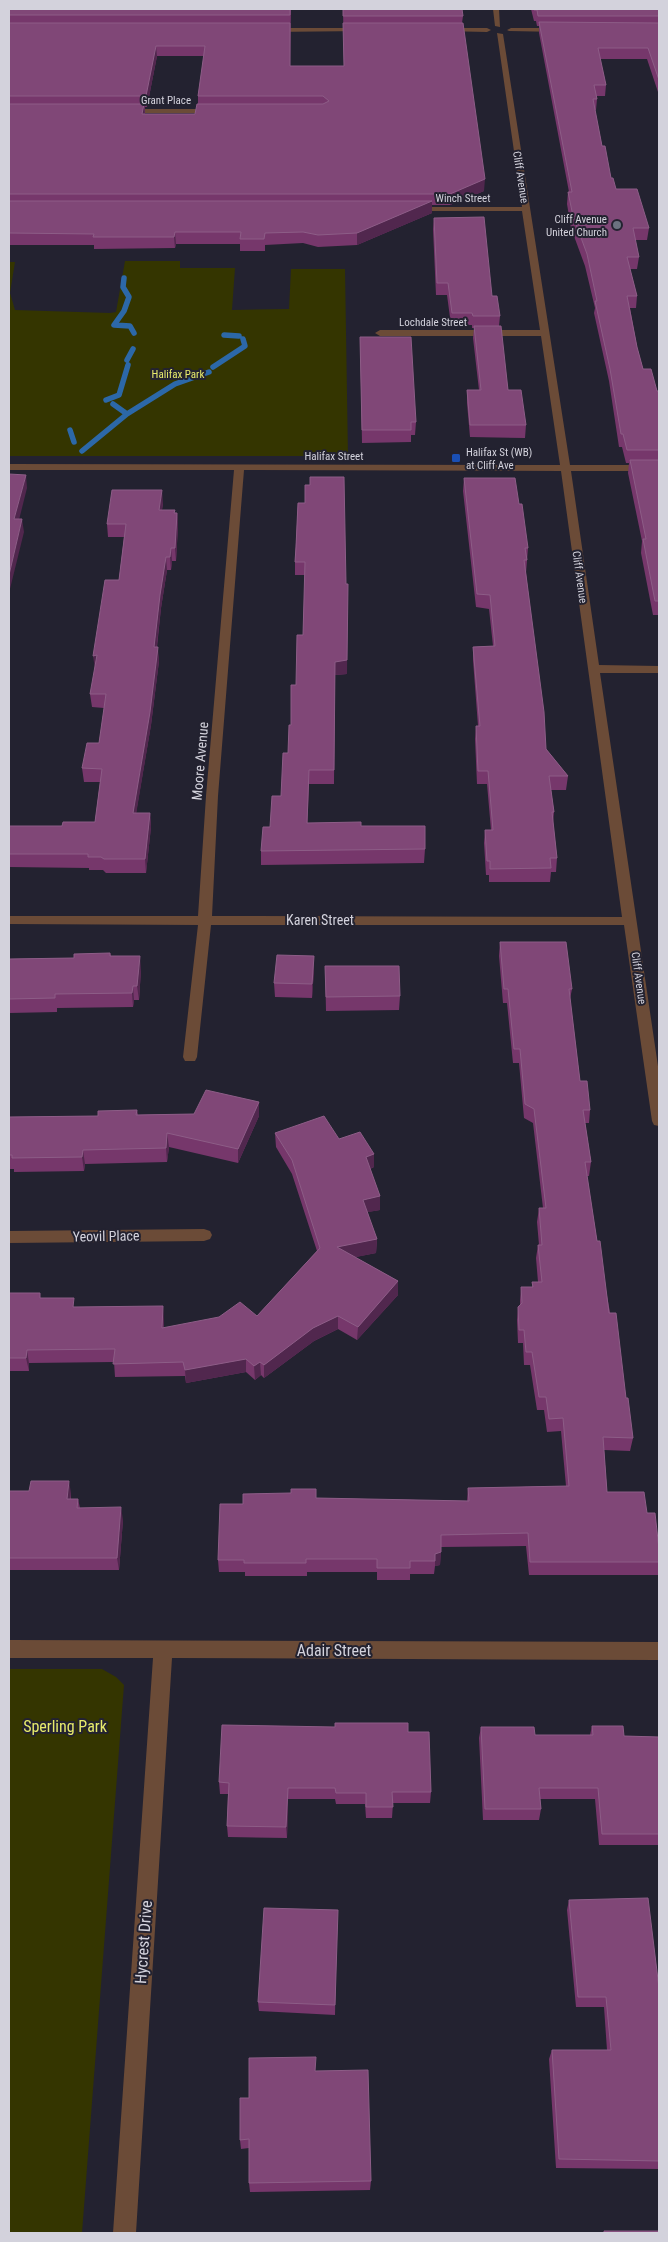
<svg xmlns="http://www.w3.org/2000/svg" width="668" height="2242" viewBox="0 0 668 2242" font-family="'Roboto Condensed',sans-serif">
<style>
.green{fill:#343500}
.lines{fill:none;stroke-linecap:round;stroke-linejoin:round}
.stream{stroke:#2c68a8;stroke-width:5.5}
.minor{fill:#6b4b37;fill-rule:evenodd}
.wall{fill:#76376b;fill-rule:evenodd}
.shaded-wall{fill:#51274e}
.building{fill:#804777;stroke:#8d5d87}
.worship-dot{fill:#6b7280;stroke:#232230;stroke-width:2}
.transit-dot{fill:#1a4fb4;stroke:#232230;stroke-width:2}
.labels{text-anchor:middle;stroke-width:4;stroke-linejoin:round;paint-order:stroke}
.far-street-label{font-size:11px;fill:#d3d2dc;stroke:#232230}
.far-poi-label{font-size:11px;fill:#d3d2dc;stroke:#232230;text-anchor:end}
.far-park-label{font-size:11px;fill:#e7ea6b;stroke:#232230}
.street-label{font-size:14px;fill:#d3d2dc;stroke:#232230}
.near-street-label{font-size:16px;fill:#d3d2dc;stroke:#232230}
.near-park-label{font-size:16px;fill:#e7ea6b;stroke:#232230}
</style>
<rect width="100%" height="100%" fill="#232230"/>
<path class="green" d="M 125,261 L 180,261 L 180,268 L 235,268 L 232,310 L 289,309 L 291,269 L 345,269 L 348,456 L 9,456 L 9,262 L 15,262 L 10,293 L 15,310 L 110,313 L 116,312 Z
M 9,1669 L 102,1669 L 116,1677 L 124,1685 L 82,2233 L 9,2233 Z"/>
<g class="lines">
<path class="stream" d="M 124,278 L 123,287 L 129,297 L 124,311 L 114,325 L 130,326 L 134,333
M 224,335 L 239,336
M 127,360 L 133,349
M 213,367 L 245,346 L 243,339
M 106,400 L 119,395 L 128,365
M 127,414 L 175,384 L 209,372
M 70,430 L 74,442
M 82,451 L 127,414 L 113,404"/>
<path class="minor" d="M 493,9 L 499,9 L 500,27 L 495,26 Z
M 362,28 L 366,30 L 364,31 L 270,32 L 266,30 L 270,28 Z
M 445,28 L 487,28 L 491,30 L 487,32 L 443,31 L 441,30 Z
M 511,28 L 559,28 L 563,30 L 559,32 L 509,31 L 507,30 Z
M 497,33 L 503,34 L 570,465 L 659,465 L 659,471 L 571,471 L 599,665 L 659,666 L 659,673 L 600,673 L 659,1073 L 659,1126 L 654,1125 L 652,1121 L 624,925 L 211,925 L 197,1057 L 195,1061 L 185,1061 L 183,1057 L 198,925 L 9,924 L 9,916 L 198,916 L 206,796 L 234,470 L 9,470 L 9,464 L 560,465 L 541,336 L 380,336 L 375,333 L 380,330 L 540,330 L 522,211 L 413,211 L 409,209 L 413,207 L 522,207 ZM 244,470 L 561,471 L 622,917 L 212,916 L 218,796 Z
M 121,109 L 216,109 L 220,111 L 216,113 L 121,113 Z
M 204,1229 L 210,1231 L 212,1235 L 210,1239 L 204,1241 L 9,1243 L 9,1231 Z
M 9,1640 L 659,1642 L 659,1660 L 172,1658 L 136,2233 L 113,2233 L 153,1658 L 9,1658 Z"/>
</g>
<path class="wall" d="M 9,9 L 291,9 L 290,66 L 344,66 L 343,9 L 463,16 L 462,23 L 484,191 L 450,205 L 432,205 L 432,213 L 357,245 L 318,247 L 303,243 L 265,245 L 265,251 L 240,251 L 240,244 L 176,244 L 175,248 L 94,249 L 94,245 L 9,245 ZM 157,56 L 204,56 L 198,96 L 198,104 L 195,114 L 145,114 L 145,107 L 147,107 Z
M 531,9 L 659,9 L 659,95 L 647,59 L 600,59 L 606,85 L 605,96 L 597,96 L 597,99 L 596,110 L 595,110 L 602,146 L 611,178 L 616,189 L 649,228 L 647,240 L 635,240 L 639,257 L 637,269 L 630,269 L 637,296 L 636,308 L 630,308 L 637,347 L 643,369 L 657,391 L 659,391 L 659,618 L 658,615 L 653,615 L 641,553 L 642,541 L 628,473 L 629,463 L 626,463 L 622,447 L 619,447 L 609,381 L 594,313 L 595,308 L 585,266 L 571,228 L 567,204 L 568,192 L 569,192 L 539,33 L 539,26 L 537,26 L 536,21 L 534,21 Z
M 434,218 L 492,296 L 500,316 L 499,326 L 508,390 L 526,425 L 525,438 L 470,437 L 467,403 L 467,390 L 479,390 L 473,338 L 474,328 L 472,328 L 472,325 L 451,325 L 447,295 L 436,295 L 433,229 Z
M 360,337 L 416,422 L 415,435 L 411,435 L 411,442 L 362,443 Z
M 464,478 L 519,504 L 528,548 L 526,573 L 546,749 L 568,776 L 566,790 L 551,790 L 554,812 L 553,823 L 557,858 L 556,872 L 551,872 L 550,882 L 489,882 L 489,875 L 486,875 L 484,843 L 485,830 L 491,830 L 487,784 L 477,784 L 475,739 L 476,726 L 478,726 L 473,660 L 473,647 L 493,646 L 489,609 L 476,607 L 463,491 Z
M 163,503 L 162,510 L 177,513 L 178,526 L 176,561 L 172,561 L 171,570 L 167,570 L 161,608 L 157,647 L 159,661 L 151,725 L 136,813 L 150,813 L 151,827 L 146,873 L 106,873 L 103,870 L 89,870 L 89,868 L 9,867 L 9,826 L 62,826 L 95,822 L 100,782 L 84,782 L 82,768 L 99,743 L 104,708 L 92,707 L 90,694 L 119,580 L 124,537 L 108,537 L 107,524 Z
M 298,503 L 347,674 L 335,675 L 334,784 L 309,784 L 307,823 L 361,826 L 425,849 L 424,863 L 261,865 L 261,851 L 281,796 L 288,753 L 291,725 L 303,635 L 305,575 L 295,575 L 295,562 Z
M 500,942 L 572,989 L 570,999 L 580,1081 L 590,1110 L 589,1123 L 585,1123 L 591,1162 L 589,1176 L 587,1176 L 597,1241 L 633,1438 L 630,1451 L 604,1450 L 607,1492 L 647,1513 L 659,1549 L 659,1569 L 658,1575 L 529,1575 L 526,1546 L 441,1547 L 440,1565 L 435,1566 L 434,1574 L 410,1574 L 410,1580 L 377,1580 L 377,1572 L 307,1572 L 307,1576 L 245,1576 L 245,1572 L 219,1572 L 218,1560 L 243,1504 L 316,1498 L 467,1501 L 468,1488 L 566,1486 L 561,1431 L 547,1432 L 544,1410 L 537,1410 L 530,1365 L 524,1365 L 523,1343 L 518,1343 L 517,1320 L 518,1307 L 520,1305 L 520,1300 L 521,1287 L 532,1287 L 532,1282 L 538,1282 L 536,1258 L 538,1245 L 539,1245 L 537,1222 L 539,1208 L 543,1208 L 533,1123 L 524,1118 L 519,1063 L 513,1063 L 507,1003 L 503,1003 L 499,956 Z
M 110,953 L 111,956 L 141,970 L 139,1000 L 134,1000 L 133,1007 L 57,1008 L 57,1012 L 9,1013 L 9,959 L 74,958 Z
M 325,966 L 400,996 L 399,1010 L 326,1011 Z
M 314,970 L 312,998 L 275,997 L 274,983 Z
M 9,1101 L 10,1109 L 9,1117 L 98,1116 L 137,1110 L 138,1115 L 194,1114 L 259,1102 L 259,1116 L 238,1163 L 169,1147 L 167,1162 L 85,1164 L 84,1171 L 14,1172 L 14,1169 L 9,1169 Z
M 275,1133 L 339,1139 L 374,1154 L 374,1167 L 370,1169 L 380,1196 L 380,1210 L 367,1212 L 377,1239 L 376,1253 L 355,1257 L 398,1281 L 398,1295 L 357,1340 L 338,1329 L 314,1341 L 264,1378 L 261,1375 L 255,1380 L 246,1372 L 186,1383 L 185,1376 L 115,1377 L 114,1362 L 29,1363 L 29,1371 L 9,1371 L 9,1293 L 41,1298 L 75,1307 L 164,1319 L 164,1328 L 257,1316 L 317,1251 L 292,1174 L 276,1147 Z
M 9,1491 L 71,1493 L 71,1499 L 78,1499 L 80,1508 L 123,1520 L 119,1570 L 9,1570 Z
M 592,1726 L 624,1736 L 659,1737 L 659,1845 L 599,1845 L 595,1799 L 540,1799 L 541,1809 L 539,1820 L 483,1820 L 479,1738 L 481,1727 L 535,1735 L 590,1735 Z
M 335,1727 L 408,1732 L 431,1792 L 430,1803 L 393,1803 L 392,1818 L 366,1818 L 365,1804 L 336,1804 L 335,1799 L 288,1799 L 287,1838 L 228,1837 L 227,1826 L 228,1794 L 220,1794 L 219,1782 Z
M 569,1900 L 659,1988 L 659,2169 L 556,2168 L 549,2059 L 552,2050 L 607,2050 L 604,2007 L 576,2007 L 567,1910 Z
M 337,1921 L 335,2015 L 259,2011 L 258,2002 Z
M 316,2071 L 371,2181 L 370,2190 L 250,2192 L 249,2183 L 249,2148 L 241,2149 L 240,2140 L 249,2098 Z"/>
<path class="shaded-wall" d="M 156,46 L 157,56 L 147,107 L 146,96 Z
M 144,104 L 145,115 L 142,114 Z
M 485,179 L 484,191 L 450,205 L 450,194 Z
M 432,201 L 432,213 L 357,245 L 357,233 Z
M 175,232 L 176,244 L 175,248 L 174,237 Z
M 26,475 L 27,488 L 16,532 L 14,519 Z
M 162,490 L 163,503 L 160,523 L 159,510 Z
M 177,513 L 178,526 L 176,561 L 175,548 Z
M 22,519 L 24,532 L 9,593 L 9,575 Z
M 171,548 L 172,561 L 171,570 L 170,557 Z
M 166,557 L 167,570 L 161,608 L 155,661 L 154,647 L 160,595 Z
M 348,584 L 347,674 L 335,675 L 334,784 L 335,662 Z
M 158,647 L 159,661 L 151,725 L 134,827 L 133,813 Z
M 97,655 L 95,669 L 93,656 Z
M 309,770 L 309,784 L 307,837 L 307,823 Z
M 150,813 L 151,827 L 146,873 L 145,859 Z
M 140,956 L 141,970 L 139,1000 L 137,986 Z
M 314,956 L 314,970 L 312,998 L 312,984 Z
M 133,986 L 134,1000 L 133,1007 L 132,993 Z
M 9,1101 L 10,1109 L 9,1118 Z
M 259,1102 L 259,1116 L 238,1163 L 238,1149 Z
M 167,1133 L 169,1147 L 167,1162 L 166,1148 Z
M 83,1150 L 85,1164 L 84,1171 L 82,1157 Z
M 374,1154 L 374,1167 L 366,1170 L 366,1157 Z
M 380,1196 L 380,1210 L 363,1213 L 363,1200 Z
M 377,1239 L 376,1253 L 337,1261 L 337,1247 Z
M 398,1281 L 398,1295 L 357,1340 L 358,1327 Z
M 163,1306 L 164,1319 L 163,1342 L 162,1328 Z
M 338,1316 L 338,1329 L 314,1341 L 264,1378 L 264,1365 L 313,1328 Z
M 27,1350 L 29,1363 L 29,1371 L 26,1358 Z
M 246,1359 L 246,1372 L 186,1383 L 185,1370 Z
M 260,1362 L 261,1375 L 255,1380 L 254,1366 Z
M 69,1481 L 71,1493 L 69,1512 L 67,1499 Z
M 121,1507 L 123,1520 L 119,1570 L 117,1558 Z
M 441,1552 L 440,1565 L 435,1566 L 435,1554 Z
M 288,1788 L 288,1799 L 287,1838 L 286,1827 Z"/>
<path class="building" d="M 9,9 L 290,9 L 290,15 L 9,15 Z
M 343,9 L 462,9 L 463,16 L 343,16 Z
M 534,9 L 659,9 L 659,16 L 538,16 L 537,10 L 534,10 Z
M 539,22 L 659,23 L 659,80 L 648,48 L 598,48 L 606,85 L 594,85 L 597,99 L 593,99 L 602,146 L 605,146 L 611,178 L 613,178 L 616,189 L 637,189 L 649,228 L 633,228 L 639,257 L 627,257 L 637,296 L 627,296 L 637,347 L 643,369 L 651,369 L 657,391 L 659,391 L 659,450 L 627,450 L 623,434 L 621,434 L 610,369 L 595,301 L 597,301 L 587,254 L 573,216 L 568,192 L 572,192 Z
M 9,23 L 290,23 L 290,66 L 344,66 L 343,23 L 463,23 L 485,179 L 450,194 L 9,194 L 9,104 L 144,104 L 142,114 L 195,114 L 197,104 L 323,104 L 329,101 L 323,96 L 198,96 L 205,46 L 156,46 L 146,96 L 9,96 Z
M 9,201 L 432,201 L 357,233 L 318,235 L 303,232 L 265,233 L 264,239 L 240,239 L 241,232 L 175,232 L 174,237 L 93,237 L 94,234 L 9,233 Z
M 484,217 L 492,296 L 497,296 L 500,316 L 473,316 L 472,313 L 452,313 L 448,283 L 437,283 L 434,218 Z
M 474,326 L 501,326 L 508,390 L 521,390 L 526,425 L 470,425 L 467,390 L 481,390 Z
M 360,337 L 411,337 L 416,422 L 411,422 L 411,430 L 362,430 Z
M 630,460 L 659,460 L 659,601 L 655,601 L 643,539 L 646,539 Z
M 9,474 L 26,475 L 14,519 L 22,519 L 9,575 Z
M 310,477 L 344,477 L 346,584 L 348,584 L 347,660 L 335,662 L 334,770 L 309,770 L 307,823 L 361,822 L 361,826 L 425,826 L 425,849 L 261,851 L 263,827 L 270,827 L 272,796 L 281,796 L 283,753 L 288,753 L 289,725 L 291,725 L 291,685 L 296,685 L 297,635 L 303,635 L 305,562 L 295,562 L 296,547 L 298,503 L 305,503 L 305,485 L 310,485 Z
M 464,478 L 515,478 L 519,504 L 522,504 L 528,548 L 525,548 L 527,560 L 524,560 L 544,712 L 546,749 L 568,776 L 549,776 L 554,812 L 552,812 L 557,858 L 550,858 L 551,868 L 490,869 L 490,861 L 487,861 L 485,830 L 493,830 L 488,771 L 478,771 L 476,726 L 480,726 L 473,647 L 495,646 L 490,595 L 477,594 Z
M 112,490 L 162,490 L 159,510 L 175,510 L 174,513 L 177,513 L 175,548 L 171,548 L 170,557 L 166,557 L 160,595 L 154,647 L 158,647 L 150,712 L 133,813 L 150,813 L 145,859 L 104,859 L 101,857 L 88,857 L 88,854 L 9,854 L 9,826 L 62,826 L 63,822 L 95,822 L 102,769 L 82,768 L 87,743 L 99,743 L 106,694 L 90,694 L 97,655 L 93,656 L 105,580 L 119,580 L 126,524 L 107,524 Z
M 500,942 L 566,942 L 572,989 L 569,989 L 580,1081 L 587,1081 L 590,1110 L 583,1110 L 591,1162 L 585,1162 L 597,1241 L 600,1241 L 609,1313 L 616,1313 L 626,1398 L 628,1398 L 633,1438 L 603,1437 L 607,1492 L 644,1492 L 647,1513 L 655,1513 L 659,1549 L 659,1562 L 530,1562 L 528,1533 L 441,1535 L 441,1552 L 435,1554 L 435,1561 L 410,1561 L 410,1568 L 377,1568 L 377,1559 L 306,1559 L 306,1563 L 244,1563 L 244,1560 L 218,1560 L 220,1504 L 243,1504 L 243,1494 L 291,1493 L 291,1489 L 316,1489 L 316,1498 L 469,1501 L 468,1488 L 569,1486 L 563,1418 L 549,1419 L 546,1397 L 539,1397 L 532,1352 L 526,1352 L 524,1330 L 519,1330 L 518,1307 L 522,1303 L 521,1287 L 533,1287 L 532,1282 L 542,1282 L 538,1245 L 542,1245 L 539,1208 L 546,1208 L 534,1109 L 525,1104 L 520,1049 L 514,1049 L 508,989 L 504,989 Z
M 110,953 L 110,956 L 140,956 L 137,986 L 133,986 L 132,993 L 55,994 L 55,998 L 9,999 L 9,959 L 74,958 L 74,954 Z
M 277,955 L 314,956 L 312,984 L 274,983 Z
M 325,966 L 399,966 L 400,996 L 326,997 Z
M 206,1090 L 259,1102 L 238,1149 L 167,1133 L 166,1148 L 83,1150 L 82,1157 L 12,1158 L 12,1155 L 9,1155 L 9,1117 L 98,1116 L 98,1111 L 137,1110 L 136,1115 L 194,1114 Z
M 324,1116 L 339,1139 L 360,1132 L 374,1154 L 366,1157 L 380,1196 L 363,1200 L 377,1239 L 337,1247 L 398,1281 L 358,1327 L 338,1316 L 313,1328 L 264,1365 L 260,1362 L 254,1366 L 246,1359 L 185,1370 L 183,1362 L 113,1364 L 115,1349 L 27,1350 L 26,1358 L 9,1358 L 9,1293 L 40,1293 L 40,1298 L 74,1298 L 73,1307 L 163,1306 L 162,1328 L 219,1317 L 240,1302 L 257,1316 L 320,1248 L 292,1160 L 275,1133 Z
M 31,1481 L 69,1481 L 67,1499 L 78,1499 L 77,1508 L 121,1507 L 117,1558 L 9,1558 L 9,1491 L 29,1491 Z
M 335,1723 L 408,1723 L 408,1732 L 429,1732 L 431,1792 L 392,1792 L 393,1807 L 366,1807 L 366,1793 L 336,1793 L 335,1788 L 288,1788 L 286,1827 L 227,1826 L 229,1783 L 219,1782 L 222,1725 L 335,1727 Z
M 592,1726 L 623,1726 L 624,1736 L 659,1737 L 659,1834 L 602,1834 L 598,1788 L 539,1788 L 541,1809 L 485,1809 L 481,1727 L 534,1727 L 535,1735 L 593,1735 Z
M 648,1898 L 659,1988 L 659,2161 L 559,2159 L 552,2050 L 611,2050 L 606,1997 L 578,1997 L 569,1900 Z
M 264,1908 L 338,1910 L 335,2005 L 258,2002 Z
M 316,2057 L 315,2071 L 368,2070 L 371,2181 L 249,2183 L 249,2139 L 240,2140 L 240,2098 L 249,2098 L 249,2058 Z
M 604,2231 L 659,2231 L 659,2233 L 604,2233 Z"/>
<circle class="worship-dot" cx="617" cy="225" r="5"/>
<rect class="transit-dot" x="451" y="453" width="10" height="10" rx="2.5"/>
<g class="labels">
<g class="far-street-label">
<text x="166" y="104">Grant Place</text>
<text transform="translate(521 177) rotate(81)" y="4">Cliff Avenue</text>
<text x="463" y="202">Winch Street</text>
<text x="433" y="326">Lochdale Street</text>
<text x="334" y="460">Halifax Street</text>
<text transform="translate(580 577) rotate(82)" y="4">Cliff Avenue</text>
<text transform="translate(639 978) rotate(82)" y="4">Cliff Avenue</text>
</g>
<g class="far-poi-label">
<text x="607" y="223">Cliff Avenue<tspan x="607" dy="13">United Church</tspan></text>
<text x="466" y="456" text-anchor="start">Halifax St (WB)<tspan x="466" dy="13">at Cliff Ave</tspan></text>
</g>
<g class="far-park-label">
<text x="178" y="378">Halifax Park</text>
</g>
<g class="street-label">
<text transform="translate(200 761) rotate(-85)" y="5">Moore Avenue</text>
<text x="320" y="925">Karen Street</text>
<text transform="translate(106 1236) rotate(-1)" y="5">Yeovil Place</text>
</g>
<g class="near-street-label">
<text x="334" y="1656">Adair Street</text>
<text transform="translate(143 1942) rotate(-86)" y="6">Hycrest Drive</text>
</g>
<g class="near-park-label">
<text x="65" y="1732">Sperling Park</text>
</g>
</g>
<rect width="668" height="2242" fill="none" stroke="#d3d2dc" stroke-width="20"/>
</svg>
